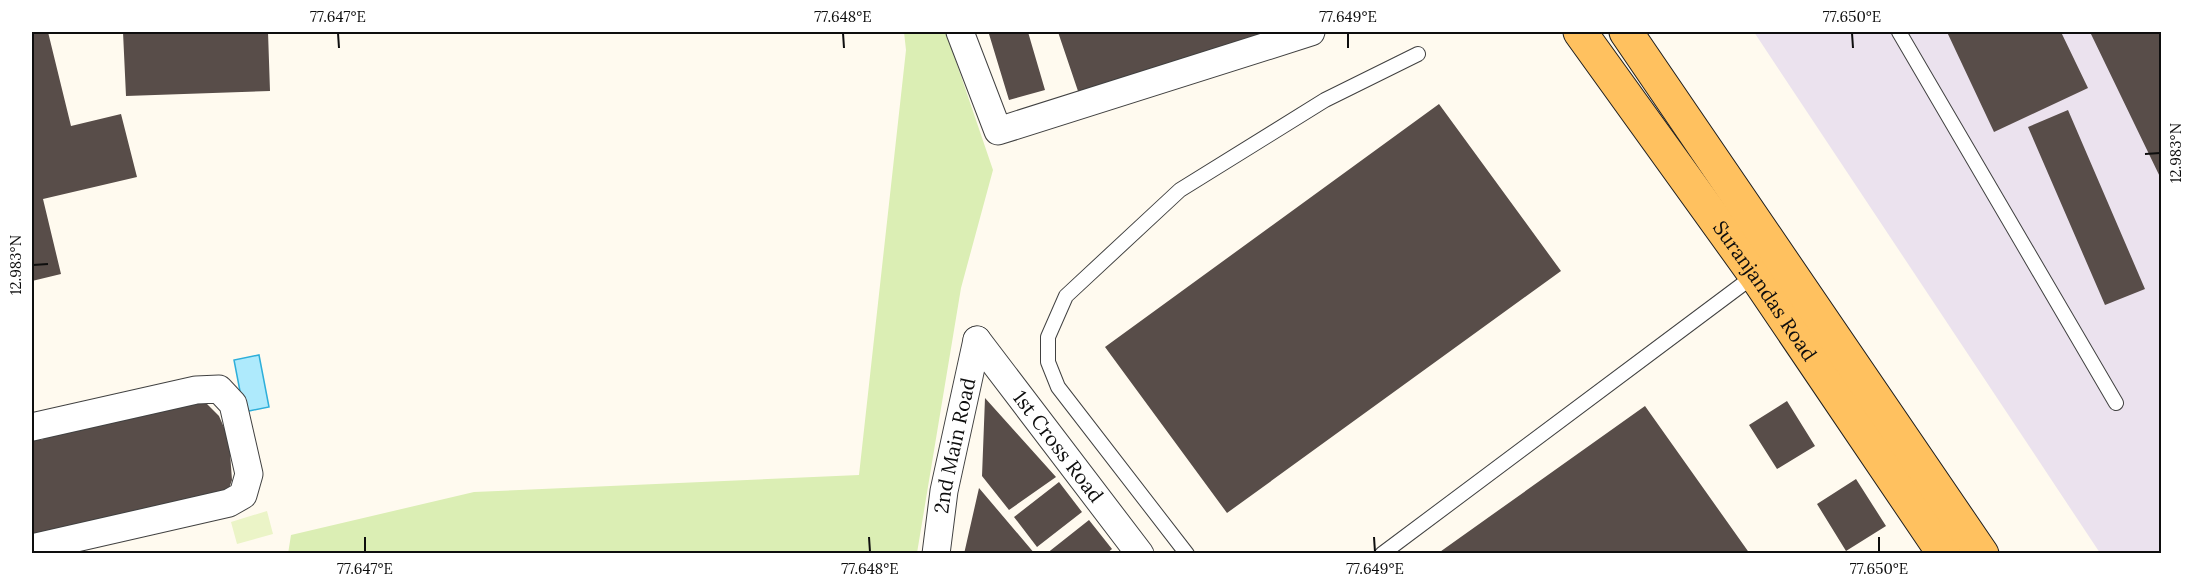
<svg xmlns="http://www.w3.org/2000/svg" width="2193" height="585" viewBox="0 0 2193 585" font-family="Lora,serif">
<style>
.industrial{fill:#ebe2ee}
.green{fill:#dbeeb4}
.pitch{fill:#ebf4c7}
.water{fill:#aeeafc;stroke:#2eafda;stroke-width:1.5}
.building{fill:#584d49}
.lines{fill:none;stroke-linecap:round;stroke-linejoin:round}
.service-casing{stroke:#414141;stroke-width:16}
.minor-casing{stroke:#414141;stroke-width:29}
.primary-casing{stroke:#1f1f1f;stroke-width:35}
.service{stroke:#fff;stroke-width:14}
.minor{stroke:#fff;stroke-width:27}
.primary{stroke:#ffc15f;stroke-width:33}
.ticks{fill:none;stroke:#0e0e0e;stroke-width:2}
.labels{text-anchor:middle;stroke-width:6;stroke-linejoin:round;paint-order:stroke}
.street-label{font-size:20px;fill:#0e0e0e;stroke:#fff}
.neatline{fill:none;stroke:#0e0e0e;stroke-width:2}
.ticks-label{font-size:15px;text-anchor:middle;fill:#0e0e0e}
</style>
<rect width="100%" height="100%" fill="#fffaef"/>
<path class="industrial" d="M 1754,32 L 2161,32 L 2161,553 L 2100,553 Z"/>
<path class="green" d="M 904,32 L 946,32 L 993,170 L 961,288 L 917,553 L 288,554 L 291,535 L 474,492 L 859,475 L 906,50 Z"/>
<path class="pitch" d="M 267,511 L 273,534 L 237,544 L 231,522 Z"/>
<path class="water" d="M 259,355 L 269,407 L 244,412 L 234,360 Z"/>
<path class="building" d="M 32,32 L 48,32 L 71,126 L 121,114 L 137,177 L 43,199 L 61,274 L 32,281 Z
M 123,32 L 268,32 L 270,91 L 126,96 Z
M 996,32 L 1028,32 L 1045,90 L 1009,100 L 989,34 Z
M 1058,32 L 1274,32 L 1080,97 Z
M 1947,32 L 2061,32 L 2088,88 L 1994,132 Z
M 2090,32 L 2162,32 L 2162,181 Z
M 1439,104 L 1561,271 L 1227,513 L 1105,347 Z
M 2068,110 L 2145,289 L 2105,305 L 2028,127 Z
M 985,398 L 1056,477 L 1009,510 L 982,476 Z
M 202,399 L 219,416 L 229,439 L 232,480 L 227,494 L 32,541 L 32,440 L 41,440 L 67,429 L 125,415 L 154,414 L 177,403 Z
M 1787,401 L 1815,446 L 1777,469 L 1749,425 Z
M 1645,406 L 1750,554 L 1437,554 Z
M 1856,479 L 1886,526 L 1846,551 L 1817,504 Z
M 1059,482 L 1082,512 L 1037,547 L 1014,517 Z
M 979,488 L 1035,554 L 964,554 Z
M 1089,520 L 1112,549 L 1106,554 L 1046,554 Z"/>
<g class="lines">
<defs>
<path id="service" d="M 1899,32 L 2116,403
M 1187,554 L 1058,387 L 1048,362 L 1048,337 L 1066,296 L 1180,190 L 1325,100 L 1418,54
M 1382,554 L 1755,275"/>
<g id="minor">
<path d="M 960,32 L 998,131 L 1311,32"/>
<path id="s1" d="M 977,340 L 1140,554"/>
<path d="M 32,427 L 196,390 L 219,389 L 233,404 L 249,474 L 243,495 L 229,503 L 32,548"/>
<path id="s2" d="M 936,554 L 944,491 L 977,340"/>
</g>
<g id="primary">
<path id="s3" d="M 1580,32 L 1755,275 L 1944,554"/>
<path d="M 1626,32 L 1982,554"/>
</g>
</defs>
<use href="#service" class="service-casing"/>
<use href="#minor" class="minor-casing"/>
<use href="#primary" class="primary-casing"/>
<use href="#service" class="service"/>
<use href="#minor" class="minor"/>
<use href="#primary" class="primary"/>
</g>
<path class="ticks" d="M 338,33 L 339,48M 843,33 L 844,48M 1348,33 L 1348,48M 1852,33 L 1853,48M 2145,154 L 2160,153M 33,265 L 48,264M 365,537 L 365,552M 869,537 L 870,552M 1374,537 L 1375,552M 1879,537 L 1879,552"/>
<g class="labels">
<g class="street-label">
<text dy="7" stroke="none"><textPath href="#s3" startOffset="318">Suranjandas Road</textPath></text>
<text dy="7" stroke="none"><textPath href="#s2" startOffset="110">2nd Main Road</textPath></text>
<text dy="7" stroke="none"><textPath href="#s1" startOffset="134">1st Cross Road</textPath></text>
</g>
</g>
<rect width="2193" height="585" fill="none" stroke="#ffffff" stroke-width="66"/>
<rect x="33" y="33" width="2127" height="519" class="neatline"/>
<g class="ticks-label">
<text x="338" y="22">77.647°E</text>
<text x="843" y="22">77.648°E</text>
<text x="1348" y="22">77.649°E</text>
<text x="1852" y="22">77.650°E</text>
<text transform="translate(2176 153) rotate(-90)" y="5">12.983°N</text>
<text transform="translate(16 265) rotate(-90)" y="5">12.983°N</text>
<text x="365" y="574">77.647°E</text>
<text x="870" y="574">77.648°E</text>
<text x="1375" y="574">77.649°E</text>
<text x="1879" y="574">77.650°E</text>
</g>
</svg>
